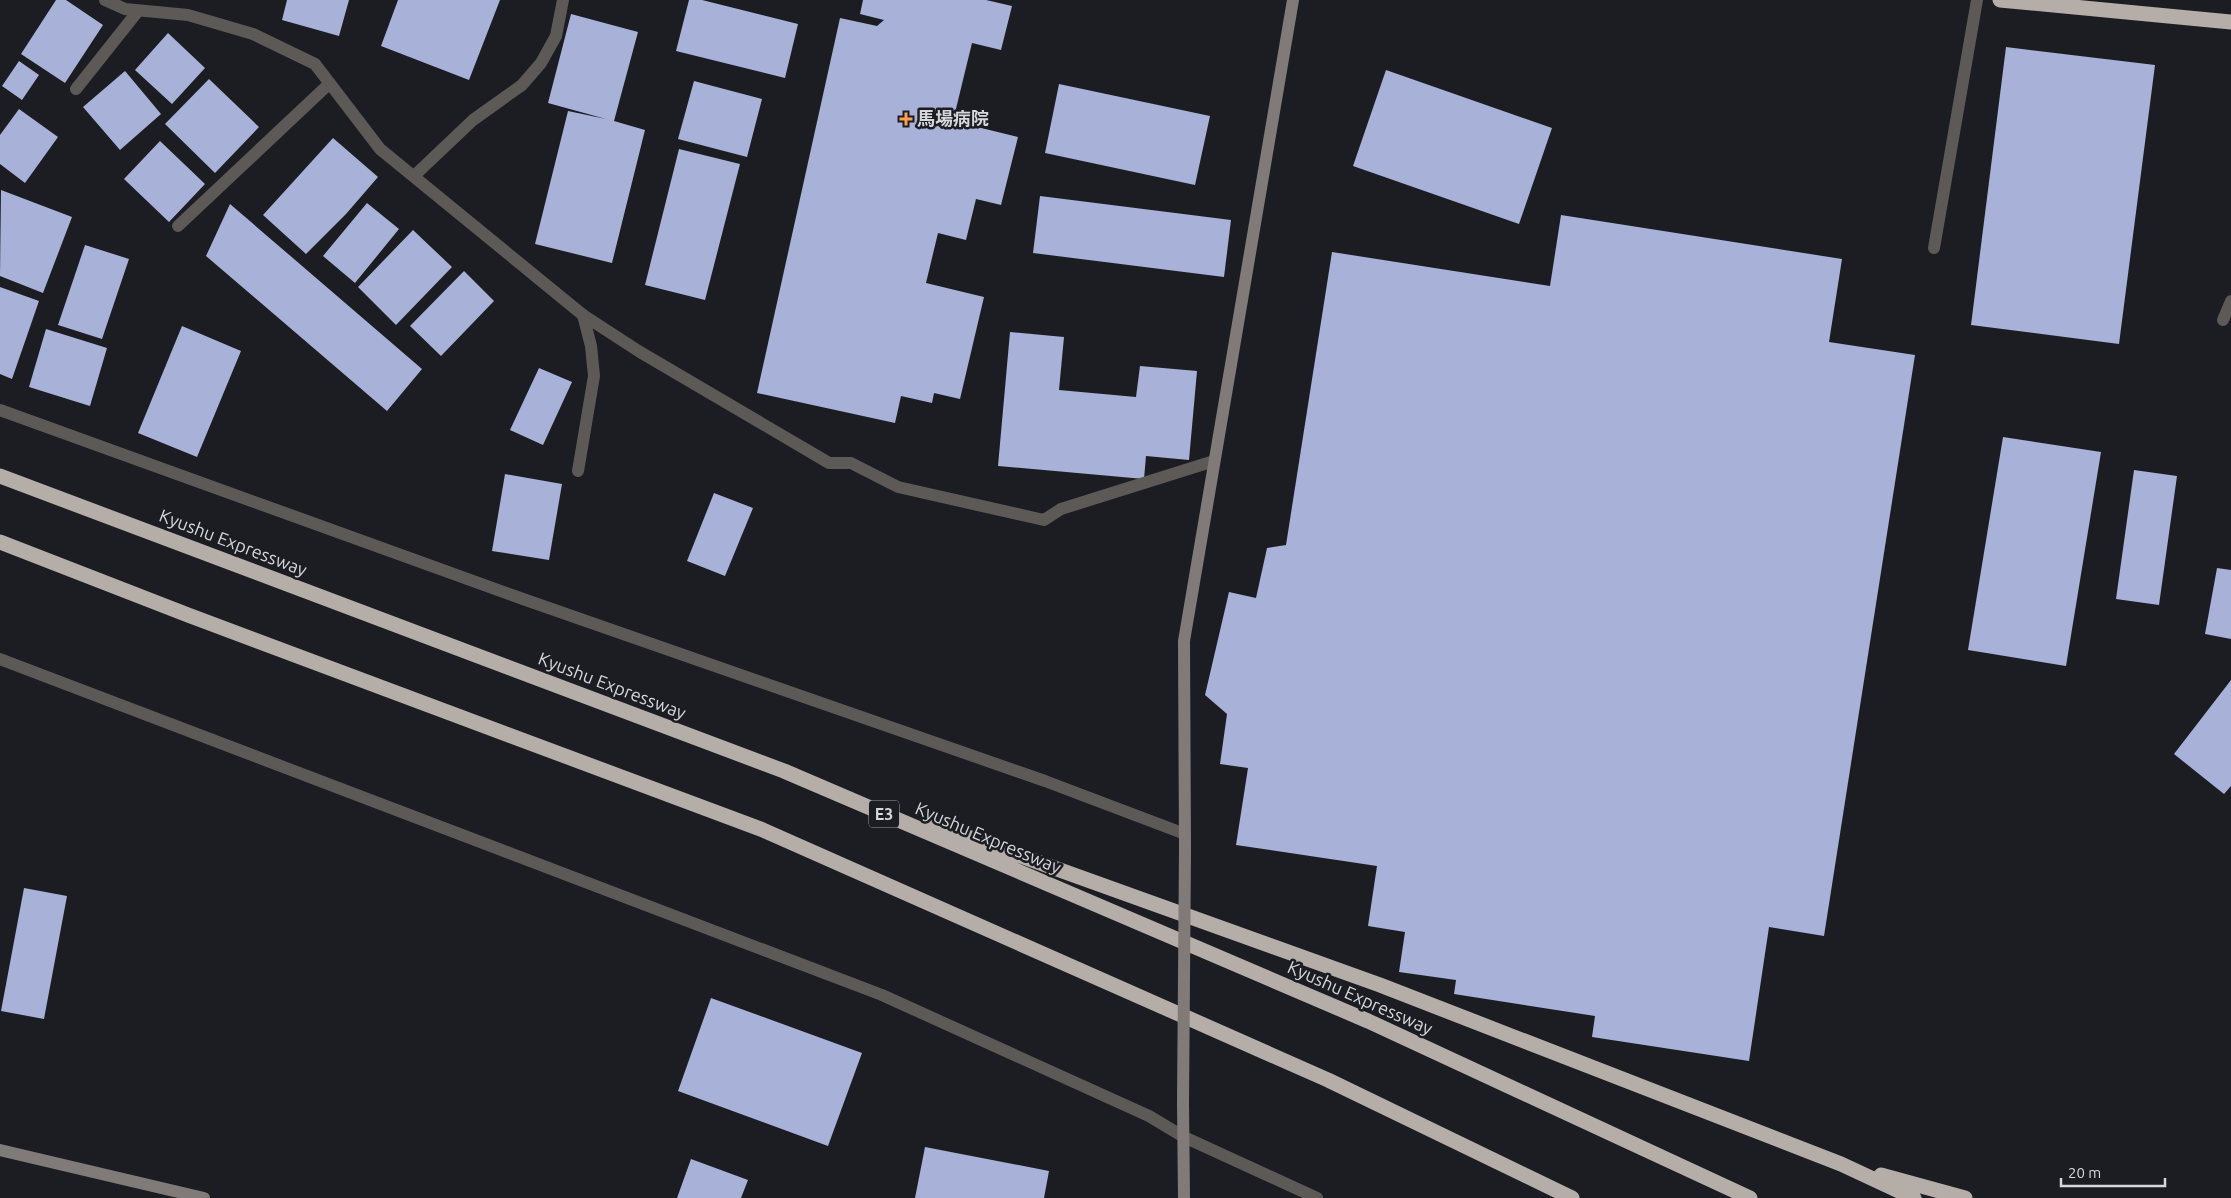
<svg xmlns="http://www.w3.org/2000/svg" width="2231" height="1198" viewBox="0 0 2231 1198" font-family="Ubuntu,'Noto Sans JP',sans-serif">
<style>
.building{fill:#a8b1d8}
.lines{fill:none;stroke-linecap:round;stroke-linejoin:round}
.lane{stroke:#5c5957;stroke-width:12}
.street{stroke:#5c5957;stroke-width:12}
.secondary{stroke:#807b78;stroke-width:12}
.highway{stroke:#b5ada8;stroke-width:15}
.secondary-bridge{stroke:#807b78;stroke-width:12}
.poi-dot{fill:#fa9f4f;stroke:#1c1d23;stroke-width:2}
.labels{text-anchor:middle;stroke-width:5;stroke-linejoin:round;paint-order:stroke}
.shield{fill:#1c1d23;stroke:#9e9fa4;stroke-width:1}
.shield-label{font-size:16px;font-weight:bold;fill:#d6d7db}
.poi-label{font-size:18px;font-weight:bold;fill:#d6d7db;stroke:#1c1d23;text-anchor:start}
.street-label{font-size:18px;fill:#d6d7db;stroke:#1c1d23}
</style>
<rect width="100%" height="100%" fill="#1c1d23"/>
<path class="building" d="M 56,0 L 66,0 L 103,25 L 65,83 L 21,54 Z
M 287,0 L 349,0 L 339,36 L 282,20 Z
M 398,0 L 500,0 L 469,80 L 381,46 Z
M 689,0 L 702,0 L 798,24 L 785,78 L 676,51 Z
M 863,0 L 986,0 L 1012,6 L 1001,50 L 972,43 L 953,121 L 1018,137 L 1001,205 L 976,199 L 966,240 L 938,233 L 926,283 L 984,297 L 960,399 L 934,393 L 932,403 L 901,396 L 895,423 L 757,393 L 840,18 L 877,26 L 884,20 L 860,14 Z
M 571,14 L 638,32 L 614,121 L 645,130 L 612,263 L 535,244 L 568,111 L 606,119 L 548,103 Z
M 168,33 L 205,68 L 172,104 L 135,70 Z
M 2006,47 L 2155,65 L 2119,344 L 1971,325 Z
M 19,61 L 39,75 L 22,100 L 2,86 Z
M 1386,70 L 1552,128 L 1519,224 L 1353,166 Z
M 125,71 L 161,114 L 120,150 L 83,107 Z
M 209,79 L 259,127 L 215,173 L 165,124 Z
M 694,81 L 762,99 L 747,157 L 678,139 Z
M 1059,84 L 1210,116 L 1195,185 L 1045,153 Z
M 19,109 L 58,137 L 25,183 L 0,164 L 0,135 Z
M 333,138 L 378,177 L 346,214 L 306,254 L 263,215 Z
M 160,141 L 205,184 L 169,222 L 124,179 Z
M 679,149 L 740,164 L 705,300 L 645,285 Z
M 1,190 L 72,217 L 43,293 L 0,276 Z
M 1040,196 L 1231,220 L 1224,277 L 1033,253 Z
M 367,203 L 399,229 L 355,283 L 323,256 Z
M 230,204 L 422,369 L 387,411 L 206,256 Z
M 1561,215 L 1842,259 L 1829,342 L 1915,355 L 1824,936 L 1769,927 L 1749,1061 L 1592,1037 L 1595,1016 L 1454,994 L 1456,980 L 1399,972 L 1405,932 L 1368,926 L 1377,866 L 1236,845 L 1248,768 L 1220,764 L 1227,714 L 1205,695 L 1229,592 L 1256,598 L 1267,548 L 1286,545 L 1332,252 L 1550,286 Z
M 413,230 L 452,267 L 396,325 L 358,287 Z
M 85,245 L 129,259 L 102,339 L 58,325 Z
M 464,271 L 494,301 L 441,356 L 410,326 Z
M 0,287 L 39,301 L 12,379 L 0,374 Z
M 182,326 L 241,351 L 197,457 L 138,433 Z
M 46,329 L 107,348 L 90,406 L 29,387 Z
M 1010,332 L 1064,337 L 1059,390 L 1136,397 L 1140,366 L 1197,371 L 1189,460 L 1146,456 L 1144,479 L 998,466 Z
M 539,368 L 572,382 L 543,445 L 510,430 Z
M 2003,437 L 2101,452 L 2066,666 L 1968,650 Z
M 2134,470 L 2177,476 L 2159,605 L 2116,599 Z
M 505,474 L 562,484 L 549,560 L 492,551 Z
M 714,493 L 753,508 L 725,576 L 687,561 Z
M 2217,568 L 2231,570 L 2231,639 L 2205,634 Z
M 2231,680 L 2231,786 L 2224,794 L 2174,754 Z
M 24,888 L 67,896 L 44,1019 L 1,1011 Z
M 711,998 L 862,1053 L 828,1146 L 678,1091 Z
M 925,1147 L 1049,1171 L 1044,1198 L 915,1198 Z
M 691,1159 L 748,1180 L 741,1198 L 677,1198 Z"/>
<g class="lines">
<path class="lane" d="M 1934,248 L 1977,0
M 583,315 L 640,352 L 829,463 L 851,463 L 898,487 L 1044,520 L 1061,509 L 1214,461
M 2223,320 L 2231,301
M 578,471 L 594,376 L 591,346 L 583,315"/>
<path class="street" d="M 105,0 L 125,9 L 188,15 L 253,34 L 315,64 L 380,149 L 583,315
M 76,89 L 138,11
M 414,176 L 473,120 L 522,85 L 541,63 L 556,36 L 563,0
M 178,226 L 330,83
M 0,410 L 523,599 L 1045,781 L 1185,834
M 0,659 L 882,995 L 1149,1116 L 1184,1137 L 1317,1198"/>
<path class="secondary" d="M 1185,850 L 1184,641 L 1293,0
M 1183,1104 L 1184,1198
M 0,1150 L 204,1198"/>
<path class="highway" d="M 2000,0 L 2231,22
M 0,476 L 784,771 L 1368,1021 L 1750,1198
M 0,542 L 188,615 L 763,830 L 1328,1080 L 1572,1198
M 932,824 L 1380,985 L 1841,1164 L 1914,1198
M 1881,1175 L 1965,1198"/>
<path class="secondary-bridge" d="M 1183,1104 L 1185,850"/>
</g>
<path class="poi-dot" d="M903.5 111.5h5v5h5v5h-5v5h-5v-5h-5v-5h5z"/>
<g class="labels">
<rect class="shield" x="869" y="800.5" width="30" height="27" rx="4"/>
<g class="shield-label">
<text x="884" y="820">E3</text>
</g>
<g class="poi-label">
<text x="917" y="125">馬場病院</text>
</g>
<g class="street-label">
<text transform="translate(233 543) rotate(21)" y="6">Kyushu Expressway</text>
<text transform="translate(612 686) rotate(21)" y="6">Kyushu Expressway</text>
<text transform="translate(988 838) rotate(23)" y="6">Kyushu Expressway</text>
<text transform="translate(1360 998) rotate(24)" y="6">Kyushu Expressway</text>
</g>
</g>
<path d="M2061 1178v8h104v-8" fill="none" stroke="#d6d7db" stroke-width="2.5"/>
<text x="2068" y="1178" font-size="15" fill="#d6d7db" stroke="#1c1d23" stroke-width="4" paint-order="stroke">20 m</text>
</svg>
